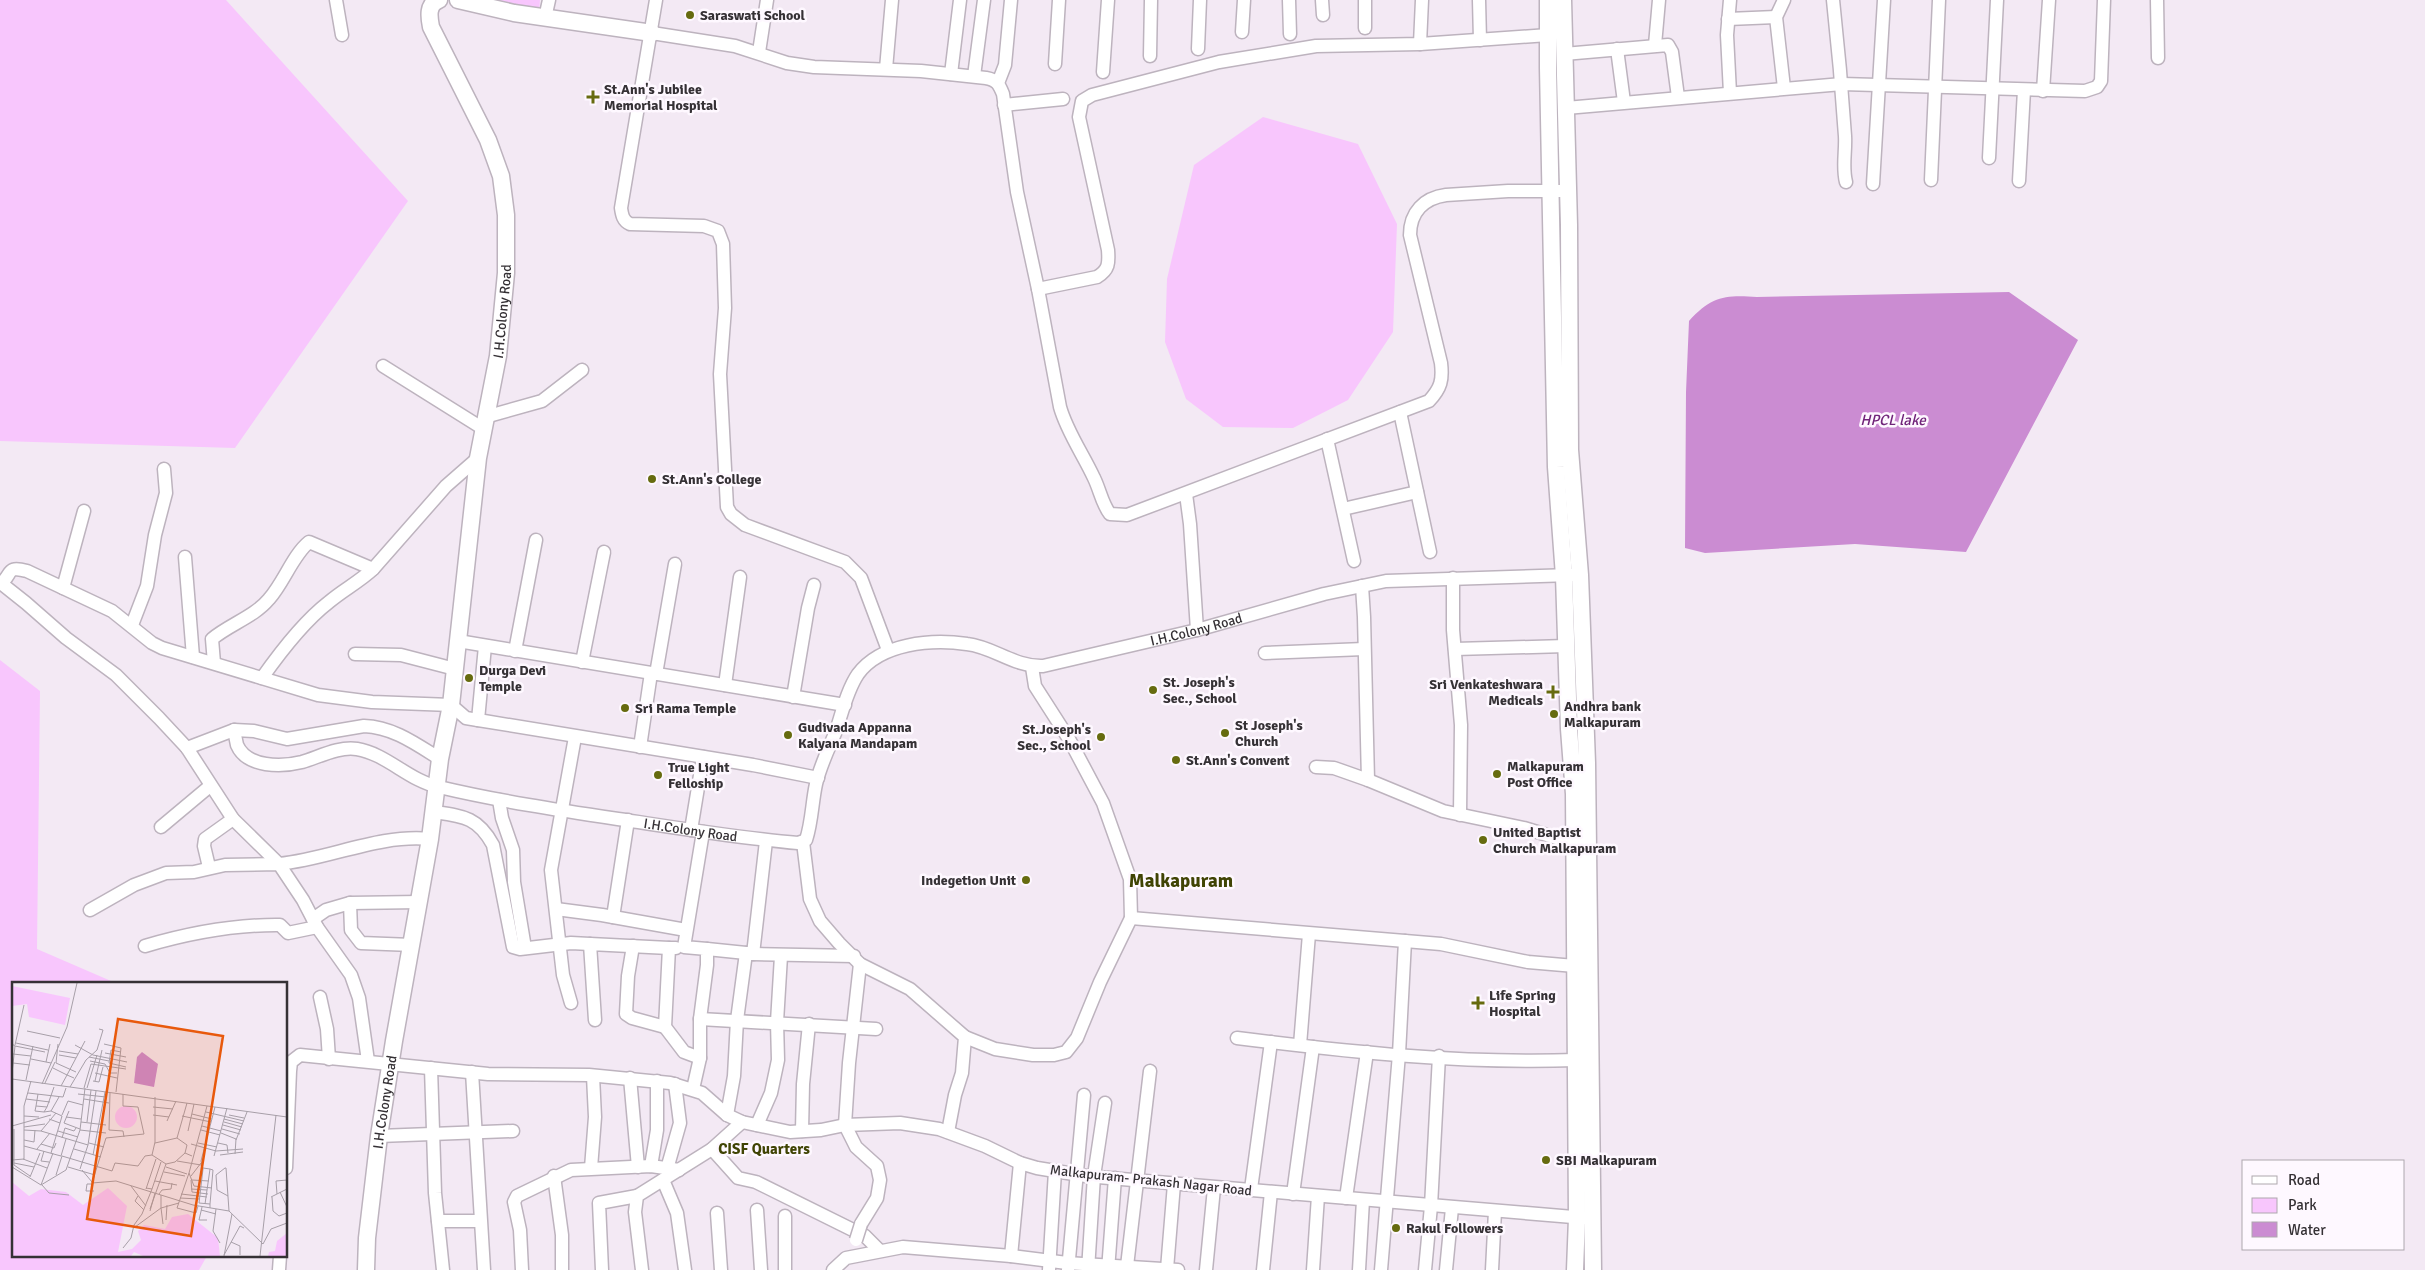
<svg xmlns="http://www.w3.org/2000/svg" width="2425" height="1270" viewBox="0 0 2425 1270" font-family="Signika,sans-serif">
<style>
.green{fill:#f8c6fd}
.water{fill:#cb8cd2}
.lines{fill:none;stroke-linecap:round;stroke-linejoin:round}
.street-casing{stroke:#bdb3be;stroke-width:15}
.secondary-casing{stroke:#bdb3be;stroke-width:19}
.street{stroke:#fff;stroke-width:12}
.secondary{stroke:#fff;stroke-width:16}
.street-bridge-casing{stroke:#bdb3be;stroke-width:15;stroke-linecap:butt}
.street-bridge{stroke:#fff;stroke-width:12}
.poi-dot{fill:#666b0f;stroke:#fef8ff;stroke-width:2}
.labels{text-anchor:middle;stroke-width:5;stroke-linejoin:round;paint-order:stroke}
.poi-label{font-size:14px;font-weight:bold;fill:#353135;stroke:#fef8ff;text-anchor:start}
.street-label{font-size:14px;fill:#353135;stroke:#fef8ff}
.water-label{font-size:15px;font-style:italic;fill:#71257a;stroke:#fef8ff}
.neighbourhood-label{font-size:15px;font-weight:bold;fill:#404404;stroke:#fef8ff}
.district-label{font-size:19px;font-weight:bold;fill:#404404;stroke:#fef8ff}
.inset-road{fill:none;stroke:#a79fa8;stroke-width:1}
.view{fill:#e8590c;fill-opacity:0.15;stroke:#e8590c;stroke-width:2.5}
.inset-edge{fill:none;stroke:#353135;stroke-width:2.5}
</style>
<rect width="100%" height="100%" fill="#f3e9f4"/>
<path class="green" d="M 0,0 L 226,0 L 408,201 L 235,448 L 0,441 Z
M 479,0 L 540,0 L 539,12 Z
M 1263,117 L 1358,144 L 1397,224 L 1393,332 L 1348,400 L 1293,428 L 1223,427 L 1186,399 L 1165,342 L 1167,279 L 1194,165 Z
M 0,660 L 40,691 L 37,949 L 118,984 L 14,984 L 14,1256 L 207,1256 L 199,1270 L 0,1270 Z"/>
<path class="water" d="M 2009,292 L 2078,340 L 1966,552 L 1855,544 L 1705,553 L 1685,548 L 1686,392 L 1689,321 C 1712,296 1725,295 1757,297 Z"/>
<g class="lines">
<defs>
<g id="street">
<path d="M 336,0 L 342,35"/>
<path d="M 656,0 L 621,208 C 622,215 623,221 630,224 L 704,226 L 718,231 L 723,244 L 725,308 L 720,374 L 727,507 L 731,514 L 745,525 L 845,562 L 861,578 L 888,650"/>
<path d="M 1289,0 L 1290,34"/>
<path d="M 1322,0 L 1323,15"/>
<path d="M 1365,0 L 1365,28"/>
<path d="M 1479,0 L 1480,40"/>
<path d="M 1730,0 L 1727,35 L 1730,93"/>
<path d="M 1784,0 L 1776,17 L 1784,88"/>
<path d="M 1833,0 C 1838,45 1842,90 1845,136 C 1846,151 1842,167 1846,182"/>
<path d="M 2157,0 L 2158,58"/>
<path d="M 545,18 L 549,0"/>
<path d="M 1728,19 L 1776,17"/>
<path d="M 1242,32 L 1244,0"/>
<path d="M 652,33 L 735,46 L 787,63 L 814,67 L 921,71 L 986,78 C 997,80 999,84 1003,94 L 1017,192 L 1038,289 L 1060,407 C 1067,432 1083,454 1094,478 C 1100,490 1102,504 1110,514 L 1127,515 C 1227,477 1328,440 1429,401 C 1441,388 1443,380 1441,363 L 1410,235 C 1410,212 1424,198 1446,195 L 1508,191 L 1568,191"/>
<path d="M 1420,44 L 1422,0"/>
<path d="M 1655,45 L 1659,0"/>
<path d="M 1198,49 L 1200,0"/>
<path d="M 1617,49 L 1624,102"/>
<path d="M 759,52 L 767,0"/>
<path d="M 1564,54 L 1668,45 L 1672,52 L 1678,97"/>
<path d="M 1150,56 L 1151,0"/>
<path d="M 1055,64 L 1059,0"/>
<path d="M 886,69 L 892,0"/>
<path d="M 1103,72 L 1108,0"/>
<path d="M 951,74 L 960,0"/>
<path d="M 974,76 L 984,0"/>
<path d="M 998,83 L 1005,65 L 1011,0"/>
<path d="M 2043,91 L 2049,0"/>
<path d="M 1004,105 L 1063,99"/>
<path d="M 1566,108 L 1842,84 L 2085,91 L 2097,87 L 2101,81 L 2104,0"/>
<path d="M 1989,158 L 1997,0"/>
<path d="M 1931,180 L 1939,0"/>
<path d="M 2019,181 L 2024,90"/>
<path d="M 1873,184 L 1884,0"/>
<path d="M 1038,289 L 1097,277 C 1109,270 1109,263 1108,250 L 1079,117 L 1082,101 L 1092,95 L 1219,62 L 1316,46 L 1420,44 L 1548,35"/>
<path d="M 383,366 L 482,428"/>
<path d="M 1400,412 L 1430,552"/>
<path d="M 485,417 L 542,401 L 582,370"/>
<path d="M 1327,439 L 1354,561"/>
<path d="M 1186,494 L 1190,524 L 1197,630"/>
<path d="M 1343,509 L 1417,492"/>
<path d="M 185,557 L 193,657"/>
<path d="M 1453,578 L 1453,630 L 1461,725 L 1460,815"/>
<path d="M 0,584 C 13,575 5,565 27,571 L 112,611 L 152,643 L 162,648 L 318,695 L 372,702 L 451,705 L 466,718 L 478,720"/>
<path d="M 2,584 L 26,603 L 66,638 L 116,675 L 159,718 L 187,748 L 233,819 L 279,864 C 330,859 378,834 430,839"/>
<path d="M 1362,586 L 1364,617 L 1368,780"/>
<path d="M 63,588 L 84,511"/>
<path d="M 132,625 L 147,586 L 155,535 L 166,493 L 164,469"/>
<path d="M 458,641 L 845,705"/>
<path d="M 485,646 L 478,720 L 753,765 L 818,778"/>
<path d="M 1455,649 L 1566,646"/>
<path d="M 515,651 L 536,540"/>
<path d="M 1265,653 L 1364,649"/>
<path d="M 355,654 L 401,655 L 455,669"/>
<path d="M 582,662 L 604,552"/>
<path d="M 214,663 L 212,639 C 230,624 254,617 269,599 C 284,582 293,555 309,542 L 373,569"/>
<path d="M 656,674 L 675,564"/>
<path d="M 262,678 C 281,651 303,622 329,602 C 343,590 359,582 373,569 L 446,486 L 478,458"/>
<path d="M 725,685 L 740,577"/>
<path d="M 793,697 L 808,608 L 814,585"/>
<path id="s1" d="M 234,730 C 235,735 236,740 237,745 C 247,768 282,767 302,762 C 319,757 339,746 357,749 C 387,754 409,781 439,787 C 498,801 558,810 618,819 C 678,828 738,838 798,843 L 806,840 C 812,822 812,802 816,784 C 820,766 829,748 836,731 C 842,713 847,690 858,674 C 881,643 931,639 967,644 C 994,647 1014,667 1043,666 L 1197,630 L 1324,594 L 1386,581 L 1572,575"/>
<path d="M 640,747 L 651,673"/>
<path d="M 187,748 L 234,730 L 254,731 L 287,739 L 364,726 C 393,727 416,744 440,759"/>
<path d="M 1316,767 L 1334,768 L 1368,780 L 1443,811 L 1524,828 L 1573,843"/>
<path d="M 499,800 L 502,818 L 513,850 L 514,882 L 525,948"/>
<path d="M 434,812 C 463,816 478,817 493,845 L 513,947 L 520,949 L 571,943 L 590,944"/>
<path d="M 161,827 L 210,786"/>
<path d="M 691,830 L 703,757"/>
<path d="M 803,842 L 810,899 L 820,921 L 839,943 L 860,964 L 910,989 L 965,1037 L 962,1073 L 955,1095 L 948,1132"/>
<path d="M 209,867 L 204,846 L 205,839 L 233,819"/>
<path d="M 350,903 L 420,902"/>
<path d="M 556,909 L 602,915 L 686,930"/>
<path d="M 90,910 L 134,885 L 166,873 L 194,872 L 225,865 L 279,864 L 303,900 L 317,927 L 351,975 L 359,998 L 368,1061"/>
<path d="M 613,917 L 628,820"/>
<path d="M 1131,918 L 1441,944 L 1528,962 L 1575,966"/>
<path d="M 313,919 L 326,910 L 350,903 L 351,930 L 361,943 L 412,945"/>
<path d="M 145,946 C 189,933 230,925 276,925 L 280,925 L 288,933 L 317,927"/>
<path d="M 633,946 L 628,976 L 626,1014 L 632,1018 L 665,1027"/>
<path d="M 676,948 L 669,948 L 665,1027 L 684,1052 L 700,1058"/>
<path d="M 707,949 L 746,953"/>
<path d="M 753,954 L 854,956"/>
<path d="M 860,964 L 849,1063 L 845,1125 L 856,1147 L 877,1166 L 880,1180 L 877,1198 L 861,1224"/>
<path d="M 320,997 L 327,1029 L 329,1059"/>
<path d="M 571,1003 L 563,975 L 551,870 L 575,737"/>
<path d="M 700,1019 L 876,1029"/>
<path d="M 595,1020 L 590,944 L 669,948"/>
<path d="M 965,1037 L 995,1049 L 1033,1055 L 1054,1055 L 1066,1052 L 1077,1038 L 1100,982 L 1131,918 L 1130,879 L 1103,803 L 1069,739 L 1035,686 L 1032,667"/>
<path d="M 1237,1038 C 1349,1052 1463,1064 1576,1060"/>
<path d="M 1300,1045 L 1309,934"/>
<path d="M 431,1068 L 435,1193 L 443,1270"/>
<path d="M 472,1072 L 484,1270"/>
<path d="M 630,1078 L 638,1167"/>
<path d="M 693,1089 L 700,1058 L 700,1019 L 707,965 L 707,949 L 684,947 L 703,832"/>
<path d="M 727,1115 L 734,1076 L 737,1020 L 746,953 L 753,954 L 766,841"/>
<path d="M 757,1125 L 771,1093 L 778,1060 L 777,1022 L 781,956"/>
<path d="M 802,1131 L 803,1084 L 809,1024"/>
<path d="M 379,1136 L 513,1131"/>
<path d="M 712,1149 L 738,1178 L 756,1182 L 865,1236 L 879,1250"/>
<path d="M 651,1166 L 657,1130 L 657,1081"/>
<path d="M 286,1168 L 290,1071 L 291,1062 L 300,1055 L 488,1074 L 589,1075 L 670,1083 L 702,1093 L 727,1115 L 742,1122 L 790,1132 L 821,1130 L 845,1125 L 900,1123 L 939,1129 L 985,1146 L 1020,1163 L 1037,1168 L 1086,1176 L 1585,1218"/>
<path d="M 591,1168 L 595,1117 L 593,1076"/>
<path d="M 667,1169 L 680,1123 L 675,1084"/>
<path d="M 554,1176 L 562,1235 L 562,1270"/>
<path d="M 663,1180 L 677,1213 L 685,1270"/>
<path d="M 1251,1189 L 1271,1042"/>
<path d="M 1293,1194 L 1313,1047"/>
<path d="M 1346,1198 L 1367,1052"/>
<path d="M 757,1210 L 761,1270"/>
<path d="M 717,1213 L 721,1270"/>
<path d="M 785,1216 L 785,1270"/>
<path d="M 438,1221 L 480,1221"/>
<path d="M 1011,1256 L 1020,1163"/>
<path d="M 1127,1266 L 1150,1071"/>
<path d="M 1167,1269 L 1174,1184"/>
<path d="M 279,1270 L 280,1256"/>
<path d="M 522,1270 L 520,1230 L 514,1202 L 517,1196 L 571,1170 L 651,1166 L 679,1170"/>
<path d="M 602,1270 L 599,1203 L 637,1196"/>
<path d="M 642,1270 L 635,1212 L 637,1196 L 712,1149 L 742,1122"/>
<path d="M 833,1270 L 846,1258 L 903,1247 L 1011,1256 L 1067,1263 L 1178,1270"/>
<path d="M 1049,1270 L 1055,1171"/>
<path d="M 1068,1270 L 1084,1095"/>
<path d="M 1088,1270 L 1094,1176 L 1105,1103"/>
<path d="M 1108,1270 L 1115,1178"/>
<path d="M 1206,1270 L 1214,1188"/>
<path d="M 1263,1270 L 1271,1192"/>
<path d="M 1313,1270 L 1318,1196"/>
<path d="M 1359,1270 L 1363,1200"/>
<path d="M 1381,1270 L 1399,1054 L 1405,941"/>
<path d="M 1425,1270 L 1431,1206 L 1439,1056"/>
<path d="M 1446,1270 L 1452,1208"/>
<path d="M 1492,1270 L 1495,1211"/>
</g>
<g id="secondary">
<path d="M 458,0 L 514,13 L 652,33"/>
<path d="M 1548,0 L 1548,68 L 1556,467 L 1564,576 L 1569,729 L 1574,794 L 1577,1218 L 1575,1270"/>
<path d="M 1563,0 L 1569,225 L 1570,450 L 1580,575 L 1587,763 L 1593,1270"/>
<path id="s2" d="M 366,1270 L 367,1238 L 379,1136 L 394,1041 L 430,839 L 440,759 L 451,705 L 478,458 L 498,356 L 506,273 L 506,215 L 501,176 L 488,140 L 431,27 C 429,17 427,4 439,0"/>
</g>
</defs>
<use href="#street" class="street-casing"/>
<use href="#secondary" class="secondary-casing"/>
<use href="#street" class="street"/>
<use href="#secondary" class="secondary"/>
<defs>
<path id="street-bridge" d="M 856,1240 L 861,1224"/>
</defs>
<use href="#street-bridge" class="street-bridge-casing"/>
<use href="#street-bridge" class="street-bridge"/>
</g>
<g class="poi-dot">
<circle cx="690" cy="15" r="5"/>
<path d="M590.5 89.5h5v5h5v5h-5v5h-5v-5h-5v-5h5z"/>
<circle cx="652" cy="479" r="5"/>
<circle cx="469" cy="678" r="5"/>
<circle cx="1153" cy="690" r="5"/>
<path d="M1550.5 684.5h5v5h5v5h-5v5h-5v-5h-5v-5h5z"/>
<circle cx="625" cy="708" r="5"/>
<circle cx="1554" cy="714" r="5"/>
<circle cx="1225" cy="733" r="5"/>
<circle cx="788" cy="735" r="5"/>
<circle cx="1101" cy="737" r="5"/>
<circle cx="1176" cy="760" r="5"/>
<circle cx="1497" cy="774" r="5"/>
<circle cx="658" cy="775" r="5"/>
<circle cx="1483" cy="840" r="5"/>
<circle cx="1026" cy="880" r="5"/>
<path d="M1475.5 995.5h5v5h5v5h-5v5h-5v-5h-5v-5h5z"/>
<circle cx="1546" cy="1160" r="5"/>
<circle cx="1396" cy="1228" r="5"/>
</g>
<g class="labels">
<g class="poi-label">
<text x="700" y="20">Saraswati School</text>
<text x="604" y="94">St.Ann's Jubilee<tspan x="604" dy="16">Memorial Hospital</tspan></text>
<text x="662" y="484">St.Ann's College</text>
<text x="479" y="675">Durga Devi<tspan x="479" dy="16">Temple</tspan></text>
<text x="1163" y="687">St. Joseph's<tspan x="1163" dy="16">Sec., School</tspan></text>
<text x="1543" y="689" text-anchor="end">Sri Venkateshwara<tspan x="1543" dy="16">Medicals</tspan></text>
<text x="1564" y="711">Andhra bank<tspan x="1564" dy="16">Malkapuram</tspan></text>
<text x="635" y="713">Sri Rama Temple</text>
<text x="1235" y="730">St Joseph's<tspan x="1235" dy="16">Church</tspan></text>
<text x="798" y="732">Gudivada Appanna<tspan x="798" dy="16">Kalyana Mandapam</tspan></text>
<text x="1091" y="734" text-anchor="end">St.Joseph's<tspan x="1091" dy="16">Sec., School</tspan></text>
<text x="1186" y="765">St.Ann's Convent</text>
<text x="1507" y="771">Malkapuram<tspan x="1507" dy="16">Post Office</tspan></text>
<text x="668" y="772">True Light<tspan x="668" dy="16">Felloship</tspan></text>
<text x="1493" y="837">United Baptist<tspan x="1493" dy="16">Church Malkapuram</tspan></text>
<text x="1016" y="885" text-anchor="end">Indegetion Unit</text>
<text x="1489" y="1000">Life Spring<tspan x="1489" dy="16">Hospital</tspan></text>
<text x="1556" y="1165">SBI Malkapuram</text>
<text x="1406" y="1233">Rakul Followers</text>
</g>
<g class="street-label">
<text dy="5" stroke="none"><textPath href="#s2" startOffset="969">I.H.Colony Road</textPath></text>
<text dy="5" stroke="none"><textPath href="#s1" startOffset="1138">I.H.Colony Road</textPath></text>
<text dy="5" stroke="none"><textPath href="#s1" startOffset="491">I.H.Colony Road</textPath></text>
<text dy="5" stroke="none"><textPath href="#s2" startOffset="169">I.H.Colony Road</textPath></text>
<text transform="translate(1151 1180) rotate(6)" y="5">Malkapuram- Prakash Nagar Road</text>
</g>
<g class="water-label">
<text x="1893" y="425">HPCL lake</text>
</g>
<g class="neighbourhood-label">
<text x="764" y="1154">CISF Quarters</text>
</g>
<g class="district-label">
<text x="1181" y="887">Malkapuram</text>
</g>
</g>
<g transform="translate(12 982)">
<rect width="275" height="275" fill="#f3e9f4"/>
<path d="M 0,4 L 58,16 L 53,43 L 17,35 L 15,22 L 0,24 ZM103 135a11 11 0 1 1 22 0a11 11 0 1 1-22 0ZM 0,200 L 17,214 L 29,207 L 54,210 L 71,223 L 96,206 L 115,224 L 106,270 L 120,267 L 129,258 L 126,249 L 132,243 L 153,247 L 160,235 L 176,232 L 206,256 L 208,274 L 131,274 L 122,270 L 119,274 L 0,274 ZM 275,251 L 275,274 L 256,274 L 257,270 L 263,269 L 265,259 Z" fill="#f8c6fd"/>
<path d="M 130,70 L 146,82 L 142,105 L 122,101 L 125,75 Z" fill="#cb8cd2"/>
<path class="inset-road" d="M 15,49 L 48,56M 4,61 L 36,68M 0,62 L 3,64 L 0,91M 46,62 L 44,81 L 64,90M 92,62 L 109,66 L 104,110M 3,63 L 12,23M 63,63 L 81,73 L 115,80M 3,64 L 33,70M 47,69 L 66,72M 109,70 L 99,68 L 97,81 L 114,85M 93,71 L 114,75M 1,72 L 19,74M 47,73 L 64,76M 77,75 L 97,79M 19,77 L 39,81M 78,79 L 93,82 L 98,91 L 105,91M 34,80 L 38,62M 1,81 L 18,83M 79,82 L 114,87M 41,86 L 55,93 L 49,104M 83,91 L 105,96M 62,96 L 55,93 L 73,59M 0,97 L 275,135M 14,98 L 21,64M 81,99 L 87,100 L 91,85M 83,99 L 90,68M 33,101 L 43,80M 30,102 L 55,45 L 65,1M 58,105 L 74,78 L 85,68 L 91,48 L 87,47M 72,106 L 79,82M 75,106 L 85,73M 16,111 L 51,115 L 54,106M 98,111 L 97,148 L 111,149 L 112,155M 26,112 L 24,124 L 35,125 L 42,105M 66,112 L 94,115M 111,112 L 111,124 L 126,125 L 132,152 L 94,156 L 80,201 L 104,199 L 181,223 L 217,229M 14,117 L 38,120M 72,117 L 97,121M 24,124 L 23,129 L 32,130 L 35,125M 195,124 L 177,191 L 182,204 L 200,206M 141,125 L 161,127M 39,129 L 47,115M 57,129 L 52,141 L 68,147M 32,130 L 39,129 L 50,134 L 48,141 L 37,137M 194,130 L 232,139M 180,132 L 200,137M 50,133 L 56,119 L 71,123M 141,133 L 157,135M 217,133 L 232,136M 12,134 L 27,135M 170,134 L 199,140M 54,135 L 69,137M 212,137 L 231,142M 155,139 L 164,119M 69,140 L 94,143M 75,140 L 79,108M 212,140 L 230,145M 211,143 L 229,148M 0,144 L 39,133M 190,144 L 209,149M 12,145 L 33,142M 2,147 L 2,183 L 18,194M 210,147 L 228,152M 12,148 L 29,149 L 44,131M 68,148 L 94,151M 189,148 L 208,153M 29,149 L 76,163 L 68,187M 46,149 L 66,155M 176,149 L 182,122M 209,151 L 224,157 L 223,172M 50,156 L 53,146 L 62,149 L 64,146M 165,156 L 175,121M 12,158 L 22,160 L 23,148M 224,158 L 235,130M 77,161 L 92,165M 143,161 L 165,156 L 175,163 L 173,171M 186,161 L 205,165M 206,161 L 215,163 L 216,171M 29,162 L 42,166 L 44,161M 179,162 L 204,169M 76,163 L 84,109M 12,164 L 49,174 L 54,157M 25,167 L 38,151M 62,167 L 89,175M 32,169 L 29,179 L 37,180M 204,169 L 231,167M 39,171 L 48,141M 81,173 L 93,110M 208,173 L 231,170M 202,174 L 215,126M 11,177 L 35,186M 0,178 L 12,177 L 12,124 L 19,99M 165,179 L 189,183M 2,181 L 22,185M 154,182 L 163,180 L 173,171 L 180,174M 0,185 L 29,203 L 54,188 L 68,148 L 73,106M 56,185 L 83,193M 154,185 L 175,192M 191,186 L 198,187 L 193,222M 198,187 L 201,188 L 198,222M 70,188 L 80,200M 152,190 L 173,194M 177,191 L 165,226 L 184,231 L 186,224M 44,193 L 50,174 L 100,189 L 103,181 L 126,184 L 133,174 L 140,173M 179,194 L 189,181M 18,195 L 28,171M 179,198 L 180,210 L 196,212M 180,198 L 197,199M 143,199 L 165,203M 81,202 L 75,202 L 74,209 L 82,209M 29,203 L 41,171M 30,203 L 37,211 L 57,213M 119,204 L 134,224M 134,206 L 140,207 L 149,180M 134,207 L 144,177M 179,207 L 195,208M 268,210 L 275,225M 147,212 L 150,208 L 159,207 L 160,201M 169,212 L 195,215M 265,212 L 264,199 L 275,198M 126,214 L 123,219 L 132,228M 216,214 L 205,208 L 204,193 L 213,186 L 214,186 L 217,229 L 251,262 L 259,247 L 275,241M 259,215 L 275,207M 260,215 L 261,229 L 267,234 L 275,231M 168,216 L 187,217M 190,225 L 187,238 L 195,238M 198,226 L 198,222 L 187,221 L 191,187 L 189,179 L 203,125M 138,227 L 154,182 L 140,173 L 143,160 L 143,115M 204,227 L 201,249 L 208,261M 189,228 L 204,232M 138,229 L 143,211M 154,238 L 155,223M 151,242 L 149,226 L 167,221M 123,245 L 149,226 L 149,213M 219,260 L 228,264 L 228,273M 111,266 L 119,256 L 122,243 L 130,232 L 140,207M 212,273 L 228,244 L 232,246M 212,274 L 220,232M 248,274 L 264,133"/>
<path class="view" d="M 106,37 L 211,54 L 179,254 L 75,237 Z"/>
<rect width="275" height="275" class="inset-edge"/>
</g>
<rect x="2242" y="1160" width="162" height="90" fill="#fef8ff" stroke="#aea8ae"/>
<rect x="2252" y="1176" width="25" height="8" fill="#ffffff" stroke="#aea8ae"/>
<text x="2288" y="1185" font-size="15" fill="#353135">Road</text>
<rect x="2252" y="1198" width="25" height="15" fill="#f8c6fd" stroke="#aea8ae"/>
<text x="2288" y="1210" font-size="15" fill="#353135">Park</text>
<rect x="2252" y="1222" width="25" height="15" fill="#cb8cd2" stroke="#aea8ae"/>
<text x="2288" y="1235" font-size="15" fill="#353135">Water</text>
</svg>
